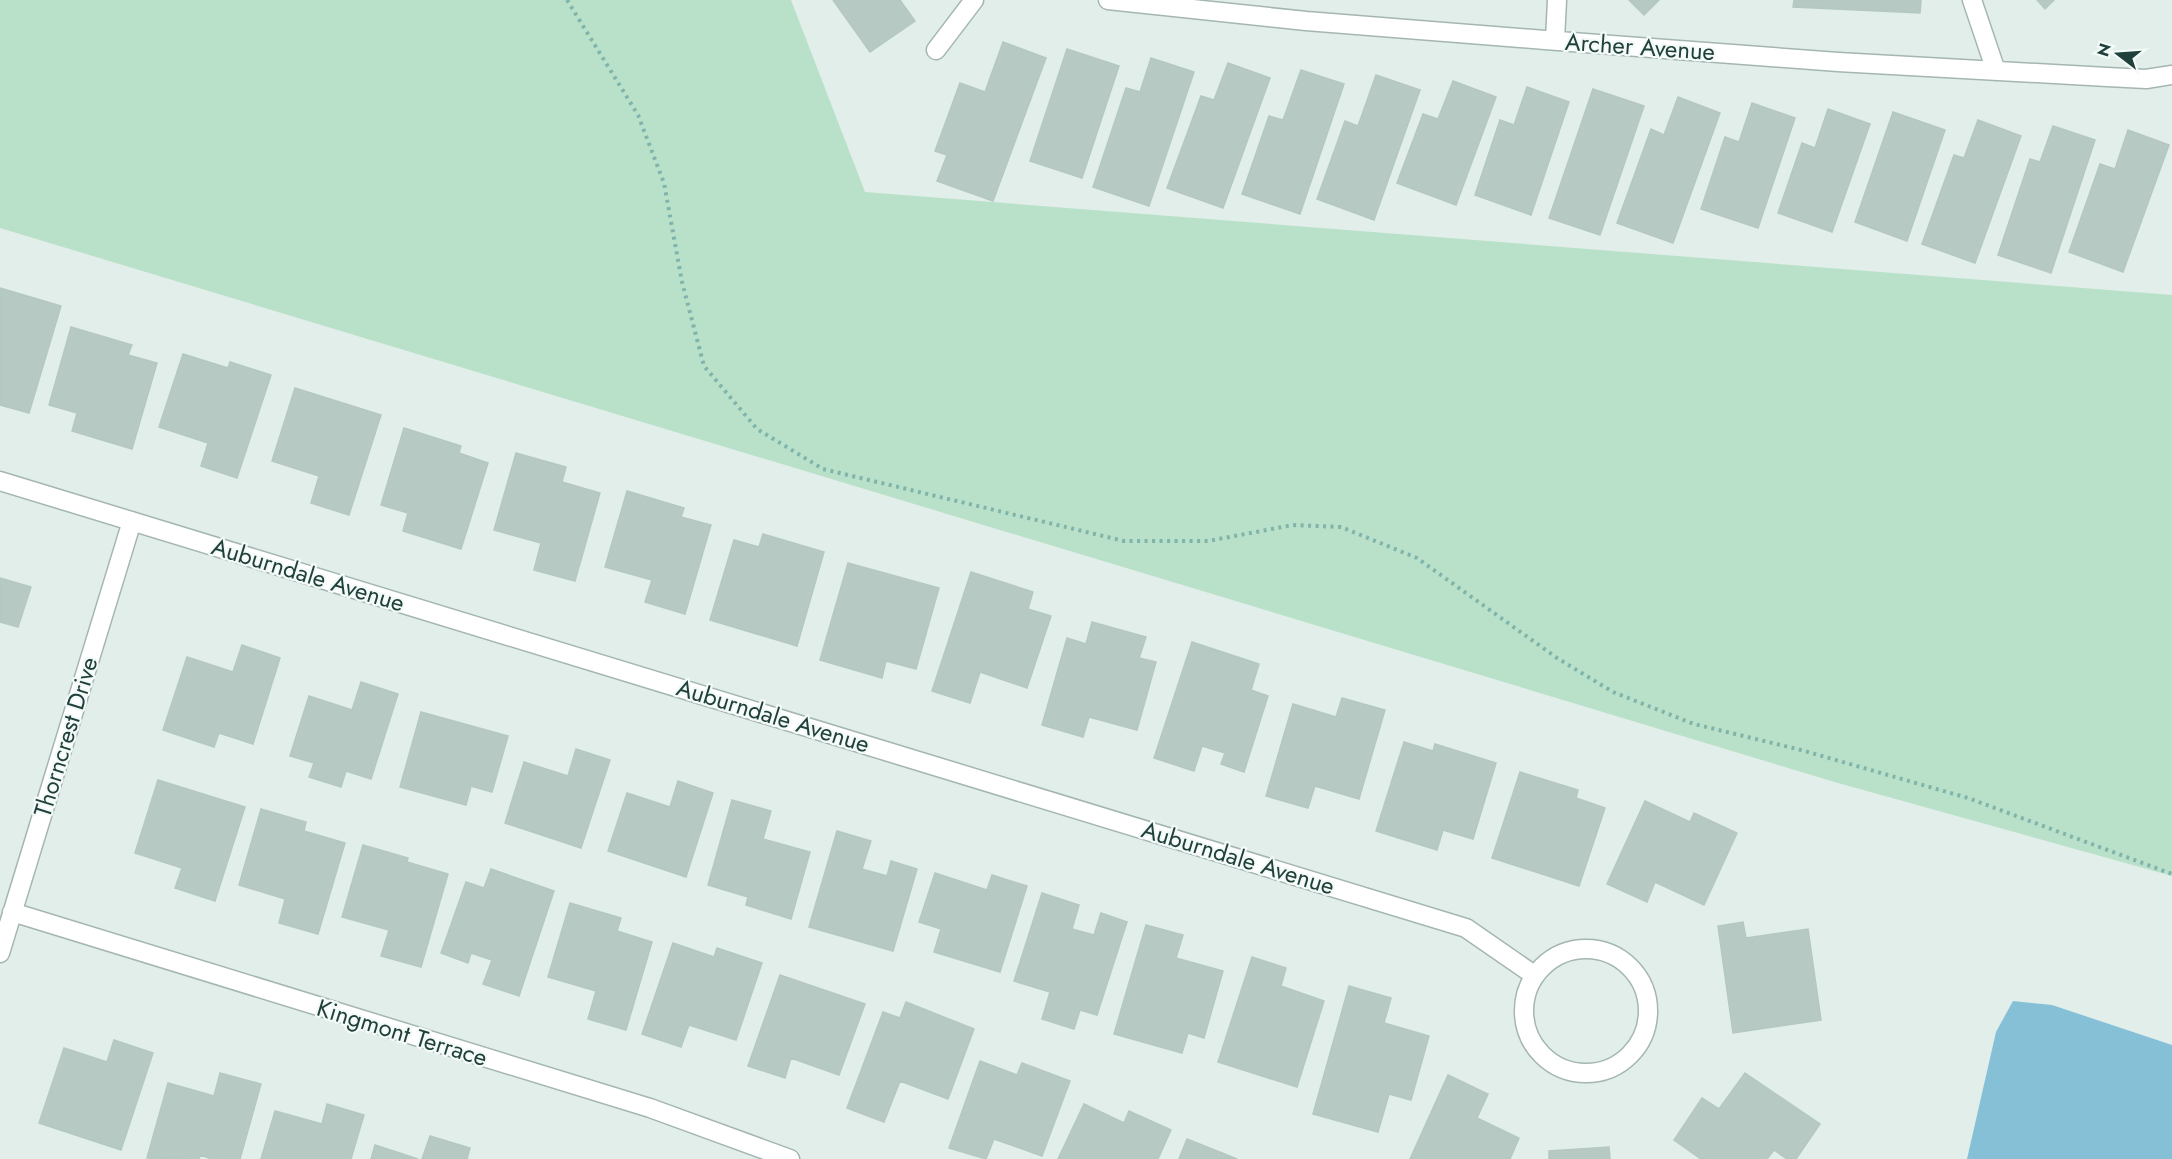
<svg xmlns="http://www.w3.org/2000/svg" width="2172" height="1159" viewBox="0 0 2172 1159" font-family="Jost,sans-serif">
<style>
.green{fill:#b9e1c9}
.water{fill:#85c0d7}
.building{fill:#b7c9c3;stroke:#b4c8c2;stroke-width:1.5}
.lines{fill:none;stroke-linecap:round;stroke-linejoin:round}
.minor-casing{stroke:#a4b6b2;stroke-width:21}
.path{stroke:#80b4aa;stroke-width:4;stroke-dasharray:3 4.5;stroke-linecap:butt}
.minor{stroke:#fff;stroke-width:18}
.labels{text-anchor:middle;stroke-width:4.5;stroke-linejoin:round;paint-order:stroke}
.street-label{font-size:24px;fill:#20403c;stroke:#f3faf7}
</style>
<rect width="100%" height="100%" fill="#e2eeea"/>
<path class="green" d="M 0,0 L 791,0 L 865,192 L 2172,295 L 2172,876 L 1838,783 L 0,228 Z"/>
<path class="water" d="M 2013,1001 L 2052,1005 L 2172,1045 L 2172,1159 L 1967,1159 L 1996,1032 Z"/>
<path class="building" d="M 833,0 L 900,0 L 915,21 L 870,52 Z
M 1629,0 L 1659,0 L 1644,15 Z
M 1794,0 L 1921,0 L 1920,13 L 1793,7 Z
M 2037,0 L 2054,0 L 2045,9 Z
M 1003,42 L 1046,58 L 993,201 L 937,181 L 947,155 L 935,151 L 960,83 L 985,92 Z
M 1067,49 L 1119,66 L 1082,178 L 1030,161 Z
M 1151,58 L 1194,72 L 1149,206 L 1093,187 L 1126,88 L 1140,92 Z
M 1228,63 L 1270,78 L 1223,208 L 1167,188 L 1201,96 L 1214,100 Z
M 1301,70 L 1344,84 L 1300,214 L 1242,194 L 1269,116 L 1283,120 Z
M 1376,75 L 1420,90 L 1374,220 L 1317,199 L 1345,121 L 1358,126 Z
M 1453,81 L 1496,97 L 1456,205 L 1397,183 L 1423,114 L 1438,119 Z
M 1527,87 L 1569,102 L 1531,215 L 1475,195 L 1500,120 L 1514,125 Z
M 1593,89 L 1644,106 L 1600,235 L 1549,218 Z
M 1678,97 L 1720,113 L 1673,243 L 1617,223 L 1651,129 L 1664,135 Z
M 1752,103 L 1795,118 L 1758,228 L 1701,209 L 1725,137 L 1739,142 Z
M 1828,109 L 1870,124 L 1832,232 L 1778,213 L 1802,143 L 1815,148 Z
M 1893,112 L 1945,130 L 1907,241 L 1855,222 Z
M 1978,120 L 2021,136 L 1975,263 L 1922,244 L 1954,155 L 1964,158 Z
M 2053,126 L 2095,140 L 2051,273 L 1998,255 L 2030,159 L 2040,162 Z
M 2128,130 L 2169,145 L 2123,272 L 2069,252 L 2100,164 L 2115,169 Z
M 0,288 L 61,306 L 29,413 L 0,405 Z
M 71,327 L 132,345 L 128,355 L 157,363 L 132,449 L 72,431 L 77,413 L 49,405 Z
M 183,354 L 228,368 L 230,362 L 271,375 L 237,478 L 201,466 L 208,443 L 159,427 Z
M 295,388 L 381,415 L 349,515 L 311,503 L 319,476 L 272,461 Z
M 404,428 L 461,446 L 459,453 L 488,463 L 461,549 L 403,531 L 408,513 L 381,505 Z
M 516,453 L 566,467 L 562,482 L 600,493 L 575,581 L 534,570 L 541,543 L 494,530 Z
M 627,491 L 684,508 L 681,517 L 711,525 L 685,614 L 645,602 L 652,580 L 605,567 Z
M 763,534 L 824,552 L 797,646 L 710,620 L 734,540 L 759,547 Z
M 848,563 L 939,588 L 916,669 L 886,661 L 882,678 L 820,660 Z
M 971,572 L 1033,592 L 1028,609 L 1051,616 L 1027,688 L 980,672 L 970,703 L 932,691 Z
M 0,578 L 31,587 L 18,627 L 0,622 Z
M 1092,622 L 1146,637 L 1139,658 L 1156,662 L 1137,730 L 1089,717 L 1083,737 L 1042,725 L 1067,638 L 1086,644 Z
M 1192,642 L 1259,664 L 1251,690 L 1268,696 L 1244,772 L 1221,764 L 1225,753 L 1202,746 L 1194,771 L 1154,758 Z
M 242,645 L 280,658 L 253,744 L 219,733 L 214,747 L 163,730 L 187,657 L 233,672 Z
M 361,682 L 398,694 L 371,779 L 346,771 L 341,787 L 309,777 L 314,763 L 290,756 L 309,696 L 352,710 Z
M 1342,698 L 1385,710 L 1359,799 L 1315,786 L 1308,808 L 1266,796 L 1293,704 L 1336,717 Z
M 421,712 L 508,736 L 492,792 L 471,786 L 466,805 L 400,787 Z
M 1404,742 L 1433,751 L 1435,744 L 1496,763 L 1473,839 L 1443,830 L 1437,850 L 1376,831 Z
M 576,749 L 610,760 L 581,848 L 505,823 L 524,762 L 568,776 Z
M 1520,772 L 1578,790 L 1576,798 L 1605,808 L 1579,886 L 1492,858 Z
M 158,780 L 245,807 L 215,901 L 175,888 L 182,868 L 135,853 Z
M 678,781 L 713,793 L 686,877 L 608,851 L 627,793 L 670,807 Z
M 732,800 L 771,811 L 763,839 L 810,852 L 791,919 L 746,905 L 748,897 L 708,885 Z
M 1645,801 L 1690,822 L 1694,813 L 1737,833 L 1704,905 L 1655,882 L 1647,902 L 1607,884 Z
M 261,809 L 306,822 L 304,831 L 345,843 L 318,934 L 279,923 L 285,899 L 239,885 Z
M 837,831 L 871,841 L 862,869 L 887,876 L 891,861 L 917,869 L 893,951 L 809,927 Z
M 363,845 L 408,858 L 407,862 L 448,874 L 421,967 L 381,956 L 389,930 L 342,917 Z
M 491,869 L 554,891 L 519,996 L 483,984 L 492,960 L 471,953 L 468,963 L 441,953 L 466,882 L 484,888 Z
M 935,873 L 987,890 L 992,875 L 1027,886 L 1000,972 L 934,952 L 941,929 L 919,922 Z
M 1042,893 L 1079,905 L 1072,929 L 1094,935 L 1101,913 L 1127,922 L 1097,1015 L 1080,1010 L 1074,1029 L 1042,1019 L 1050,992 L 1014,981 Z
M 570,903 L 621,918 L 617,931 L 652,942 L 626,1030 L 588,1019 L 596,991 L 548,977 Z
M 1743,922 L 1746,938 L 1808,929 L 1821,1020 L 1733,1033 L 1718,926 Z
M 1146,925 L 1183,935 L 1176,958 L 1223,971 L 1204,1038 L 1188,1033 L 1182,1053 L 1114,1034 Z
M 673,943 L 714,957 L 717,948 L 762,963 L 736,1040 L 689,1025 L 681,1047 L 642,1034 Z
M 1252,957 L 1286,968 L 1281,986 L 1324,1001 L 1297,1087 L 1218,1062 Z
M 780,975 L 865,1004 L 839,1075 L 791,1058 L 785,1078 L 748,1066 Z
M 1349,986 L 1391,998 L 1384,1023 L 1429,1036 L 1411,1100 L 1389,1094 L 1378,1132 L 1313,1114 Z
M 906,1002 L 974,1029 L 948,1099 L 900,1081 L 884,1122 L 847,1108 L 883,1012 L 900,1018 Z
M 114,1040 L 153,1053 L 121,1150 L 39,1123 L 64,1048 L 107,1062 Z
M 980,1061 L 1017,1075 L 1022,1063 L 1070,1081 L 1042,1156 L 994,1139 L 986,1159 L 949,1148 Z
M 220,1073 L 261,1084 L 240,1159 L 212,1159 L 200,1155 L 199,1159 L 147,1158 L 168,1083 L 214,1096 Z
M 1745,1073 L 1820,1124 L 1796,1159 L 1787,1159 L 1774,1150 L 1767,1159 L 1701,1159 L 1674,1140 L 1702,1098 L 1719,1109 Z
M 1448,1075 L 1488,1094 L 1477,1118 L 1519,1138 L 1510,1159 L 1410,1159 Z
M 327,1104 L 364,1115 L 351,1159 L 261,1159 L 275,1111 L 322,1124 Z
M 1084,1104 L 1124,1123 L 1129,1111 L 1171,1130 L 1158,1159 L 1058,1159 Z
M 430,1136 L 470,1148 L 467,1159 L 422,1159 Z
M 1187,1139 L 1237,1159 L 1179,1159 Z
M 375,1145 L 418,1159 L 371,1159 Z
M 1609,1147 L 1610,1159 L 1549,1159 L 1549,1151 Z"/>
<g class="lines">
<defs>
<path id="minor" d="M 1108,0 L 1306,21 L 1545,40 L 1838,62 L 2107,77 L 2146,79 L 2172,75
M 1972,0 L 1996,71
M 1555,40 L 1557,0
M 936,50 L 974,0
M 0,481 L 1466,928 L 1534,975
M 12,912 L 650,1108 L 790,1159
M1524 1011a62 62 0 1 1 124 0a62 62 0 1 1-124 0Z
M 0,953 L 132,521"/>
</defs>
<use href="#minor" class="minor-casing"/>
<path class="path" d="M 567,0 L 638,115 L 664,183 L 682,282 L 704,366 L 757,429 L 823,469 L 1124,541 L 1208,541 L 1293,525 L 1341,527 L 1417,558 L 1557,658 L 1613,692 L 1694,724 L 1801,750 L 1968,798 L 2172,874"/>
<use href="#minor" class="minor"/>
</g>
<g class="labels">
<g class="street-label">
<text transform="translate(1640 47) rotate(4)" y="8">Archer Avenue</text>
<text transform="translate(308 575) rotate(17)" y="8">Auburndale Avenue</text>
<text transform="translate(773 716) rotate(17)" y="8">Auburndale Avenue</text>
<text transform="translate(66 737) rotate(-73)" y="8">Thorncrest Drive</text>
<text transform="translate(1238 858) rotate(17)" y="8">Auburndale Avenue</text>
<text transform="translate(402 1033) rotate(17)" y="8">Kingmont Terrace</text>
</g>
</g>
<g transform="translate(2118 54) rotate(287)" stroke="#f3faf7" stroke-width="4.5" paint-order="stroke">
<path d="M0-4.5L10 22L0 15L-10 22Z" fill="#20403c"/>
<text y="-9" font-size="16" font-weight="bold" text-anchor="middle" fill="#20403c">N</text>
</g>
</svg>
